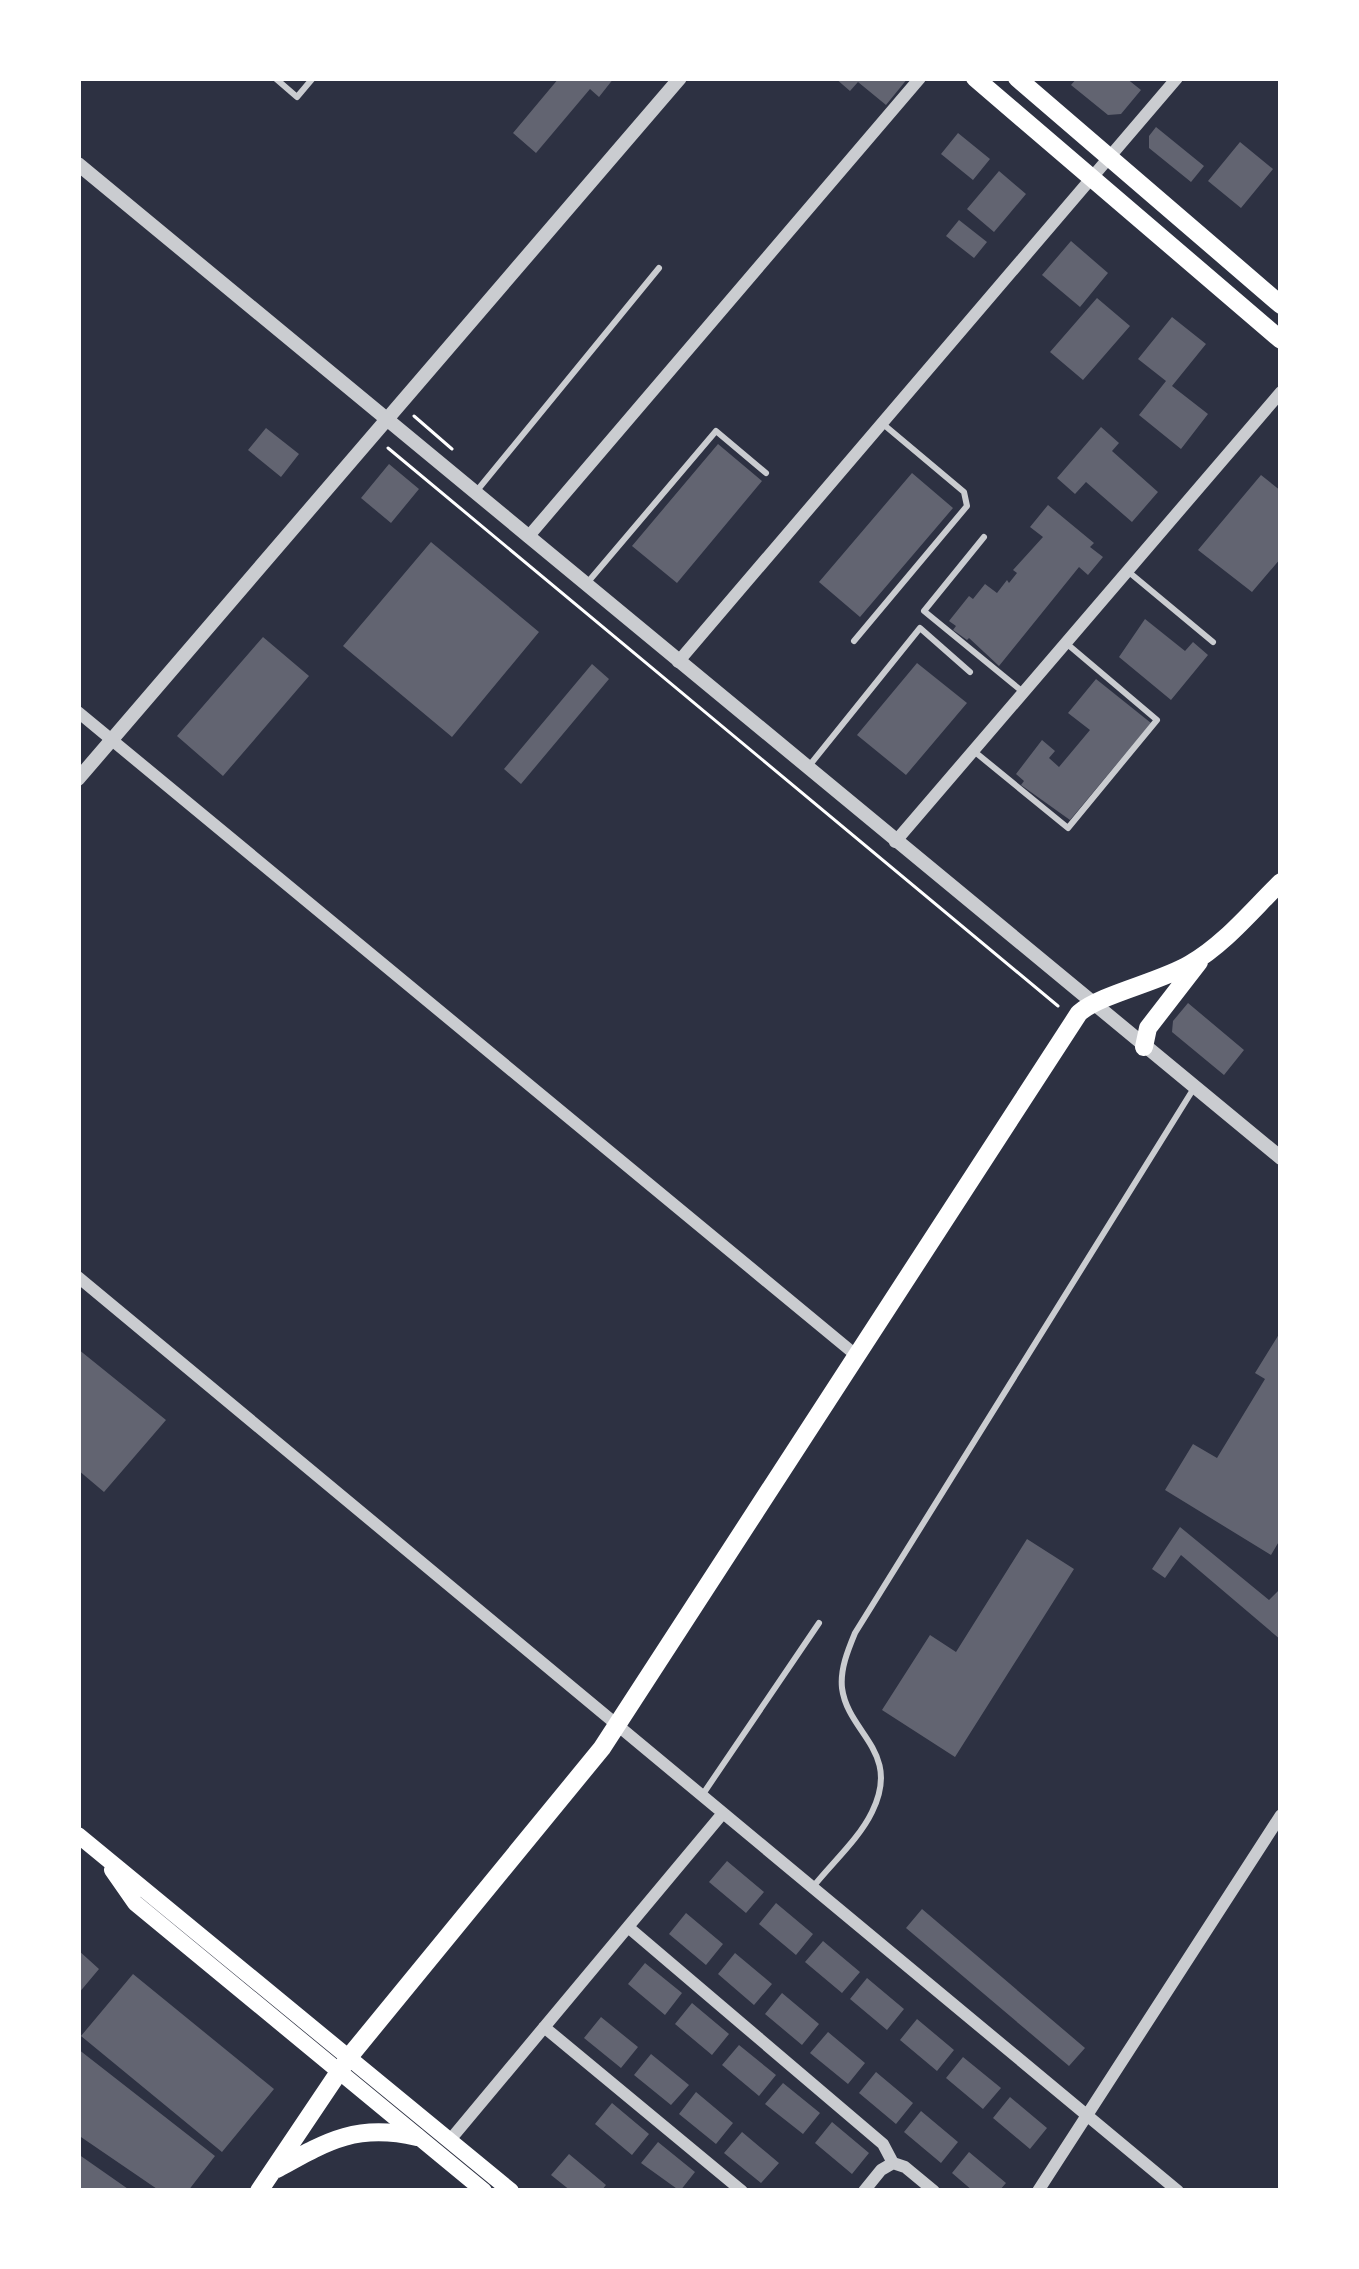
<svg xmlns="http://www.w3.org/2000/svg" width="1359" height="2269" viewBox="0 0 1359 2269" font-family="'Fira Sans',sans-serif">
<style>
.building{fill:#626471}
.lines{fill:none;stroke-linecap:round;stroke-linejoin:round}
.path{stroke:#fff;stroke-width:3}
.service{stroke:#caccd0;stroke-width:6}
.minor{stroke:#caccd0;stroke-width:12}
.tertiary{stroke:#caccd0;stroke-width:14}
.secondary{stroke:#fff;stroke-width:16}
.primary{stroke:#fff;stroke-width:18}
</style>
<rect width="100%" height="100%" fill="#2d3142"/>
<path class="building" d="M 559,78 L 614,78 L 599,97 L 590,89 L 536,153 L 513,133 Z
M 835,78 L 908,78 L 886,105 L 858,82 L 850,91 Z
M 1077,78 L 1126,78 L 1141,90 L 1121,114 L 1108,115 L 1071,85 Z
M 1156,127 L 1204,166 L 1191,182 L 1149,148 L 1149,136 Z
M 958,133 L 990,159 L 973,180 L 941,154 Z
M 1240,142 L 1273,169 L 1241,208 L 1208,181 Z
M 999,171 L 1026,194 L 994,232 L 967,209 Z
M 959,220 L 987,242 L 974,258 L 946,236 Z
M 1071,241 L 1108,273 L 1080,307 L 1042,275 Z
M 1097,298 L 1130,326 L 1083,380 L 1050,352 Z
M 1172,317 L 1206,344 L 1172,386 L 1208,414 L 1181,449 L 1139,415 L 1166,381 L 1138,359 Z
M 1101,427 L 1119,443 L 1112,451 L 1158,492 L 1132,522 L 1086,482 L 1075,494 L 1057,478 Z
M 266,428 L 299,454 L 281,477 L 248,450 Z
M 718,444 L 762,481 L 677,583 L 632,546 Z
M 389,464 L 419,489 L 391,523 L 361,498 Z
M 912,473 L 953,508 L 860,617 L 819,582 Z
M 1261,475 L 1281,491 L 1281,558 L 1252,592 L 1198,550 Z
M 1048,505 L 1094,543 L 1090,547 L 1103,557 L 1088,575 L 1079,567 L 999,666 L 969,638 L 967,640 L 953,630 L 956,626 L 949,621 L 969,596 L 973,599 L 985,584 L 997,593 L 1007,580 L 1009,583 L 1017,573 L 1013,570 L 1043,537 L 1030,527 Z
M 431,542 L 539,632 L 452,737 L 343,646 Z
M 1145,619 L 1185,651 L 1193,642 L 1208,655 L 1171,700 L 1119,657 Z
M 263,637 L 309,676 L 223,776 L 177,736 Z
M 917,663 L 967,703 L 906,775 L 857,735 Z
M 592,664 L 609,679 L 521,784 L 504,769 Z
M 1096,679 L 1151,723 L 1070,820 L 1021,785 L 1024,781 L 1016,774 L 1042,740 L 1055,751 L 1049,758 L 1059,767 L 1090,730 L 1068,713 Z
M 1188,1003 L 1244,1050 L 1224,1075 L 1172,1032 L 1173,1021 Z
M 1281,1331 L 1281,1538 L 1271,1555 L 1165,1490 L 1193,1444 L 1217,1458 L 1265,1379 L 1255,1373 Z
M 78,1349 L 166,1420 L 104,1492 L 78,1470 Z
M 1180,1527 L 1269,1600 L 1281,1588 L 1281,1640 L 1181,1555 L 1165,1578 L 1152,1569 Z
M 1027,1539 L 1074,1569 L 955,1757 L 882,1710 L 930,1635 L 956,1652 Z
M 727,1861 L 764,1892 L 746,1913 L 709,1882 Z
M 776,1903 L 813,1934 L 796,1955 L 759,1924 Z
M 922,1909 L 1085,2048 L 1069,2066 L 906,1928 Z
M 686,1913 L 723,1944 L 706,1965 L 669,1934 Z
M 823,1941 L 860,1972 L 842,1993 L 805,1962 Z
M 78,1950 L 99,1969 L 78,1994 Z
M 735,1953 L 772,1984 L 754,2005 L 718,1974 Z
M 645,1963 L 682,1993 L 665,2015 L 628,1984 Z
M 133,1974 L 274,2089 L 222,2152 L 81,2036 Z
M 867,1978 L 904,2009 L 887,2030 L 850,1999 Z
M 782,1993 L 819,2024 L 802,2045 L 765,2014 Z
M 692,2003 L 729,2034 L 712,2055 L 675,2024 Z
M 601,2017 L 638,2047 L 621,2068 L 584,2038 Z
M 917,2019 L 954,2050 L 937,2071 L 900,2040 Z
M 828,2032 L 865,2063 L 848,2084 L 810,2053 Z
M 739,2045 L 776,2075 L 759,2096 L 722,2065 Z
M 78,2049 L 215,2156 L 188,2191 L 160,2191 L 78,2135 Z
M 651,2054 L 689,2085 L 671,2105 L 634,2075 Z
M 963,2057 L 1001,2088 L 983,2109 L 946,2078 Z
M 876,2072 L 913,2103 L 896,2124 L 859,2093 Z
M 783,2083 L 820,2113 L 803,2134 L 765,2104 Z
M 696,2092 L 733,2123 L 716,2144 L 679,2114 Z
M 1010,2097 L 1047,2128 L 1030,2149 L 993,2118 Z
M 612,2103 L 649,2134 L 632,2155 L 595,2124 Z
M 921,2111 L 958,2142 L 941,2163 L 904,2132 Z
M 832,2122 L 869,2153 L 852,2174 L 815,2143 Z
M 742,2132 L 779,2163 L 761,2183 L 724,2153 Z
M 658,2142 L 695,2172 L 680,2191 L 641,2163 Z
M 969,2152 L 1006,2183 L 999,2191 L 973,2191 L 952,2173 Z
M 78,2154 L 131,2191 L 78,2191 Z
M 569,2154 L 606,2185 L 601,2191 L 571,2191 L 551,2175 Z"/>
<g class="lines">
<path class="path" d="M 414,416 L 452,449
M 388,448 L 1058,1006"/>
<path class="service" d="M 275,78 L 297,97 L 313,78
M 475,493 L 659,268
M 984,537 L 924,611 L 1023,692
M 1130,573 L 1213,642
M 588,582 L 716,431 L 766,473
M 854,641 L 967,506 L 964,492 L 883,424
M 975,752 L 1068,828 L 1157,720 L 1066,643
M 809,766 L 920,628 L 970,672
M 703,1794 L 819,1623
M 813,1887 C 832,1863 859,1839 872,1812 C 902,1751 848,1734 842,1688 C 840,1669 848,1650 855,1633 L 1194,1088"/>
<path class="minor" d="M 528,537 L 920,78
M 678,662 L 1177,78
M 78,712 L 857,1356
M 895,842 L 1281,392
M 78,1277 L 1178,2191
M 628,1927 L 883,2144 L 893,2163 L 905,2167 L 934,2191
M 544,2027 L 742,2191
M 450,2140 L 723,1813
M 864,2191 L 881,2170 L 893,2163
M 1038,2191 L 1281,1815"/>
<path class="tertiary" d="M 78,164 L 1281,1158
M 78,779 L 680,78"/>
<path class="secondary" d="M 78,1835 L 511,2191
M 112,1870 L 135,1903 L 484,2191"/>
<path class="primary" d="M 975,78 L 1281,340
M 1017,78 L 1281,305
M 1144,1047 L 1148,1028 L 1199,962
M 277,2169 C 327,2141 357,2123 417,2137
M 259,2191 L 349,2057 L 602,1748 L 1079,1013 C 1101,994 1160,982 1190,964 C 1225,944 1253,909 1281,882"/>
</g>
<rect width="1359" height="2269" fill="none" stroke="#ffffff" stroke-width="162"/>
</svg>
